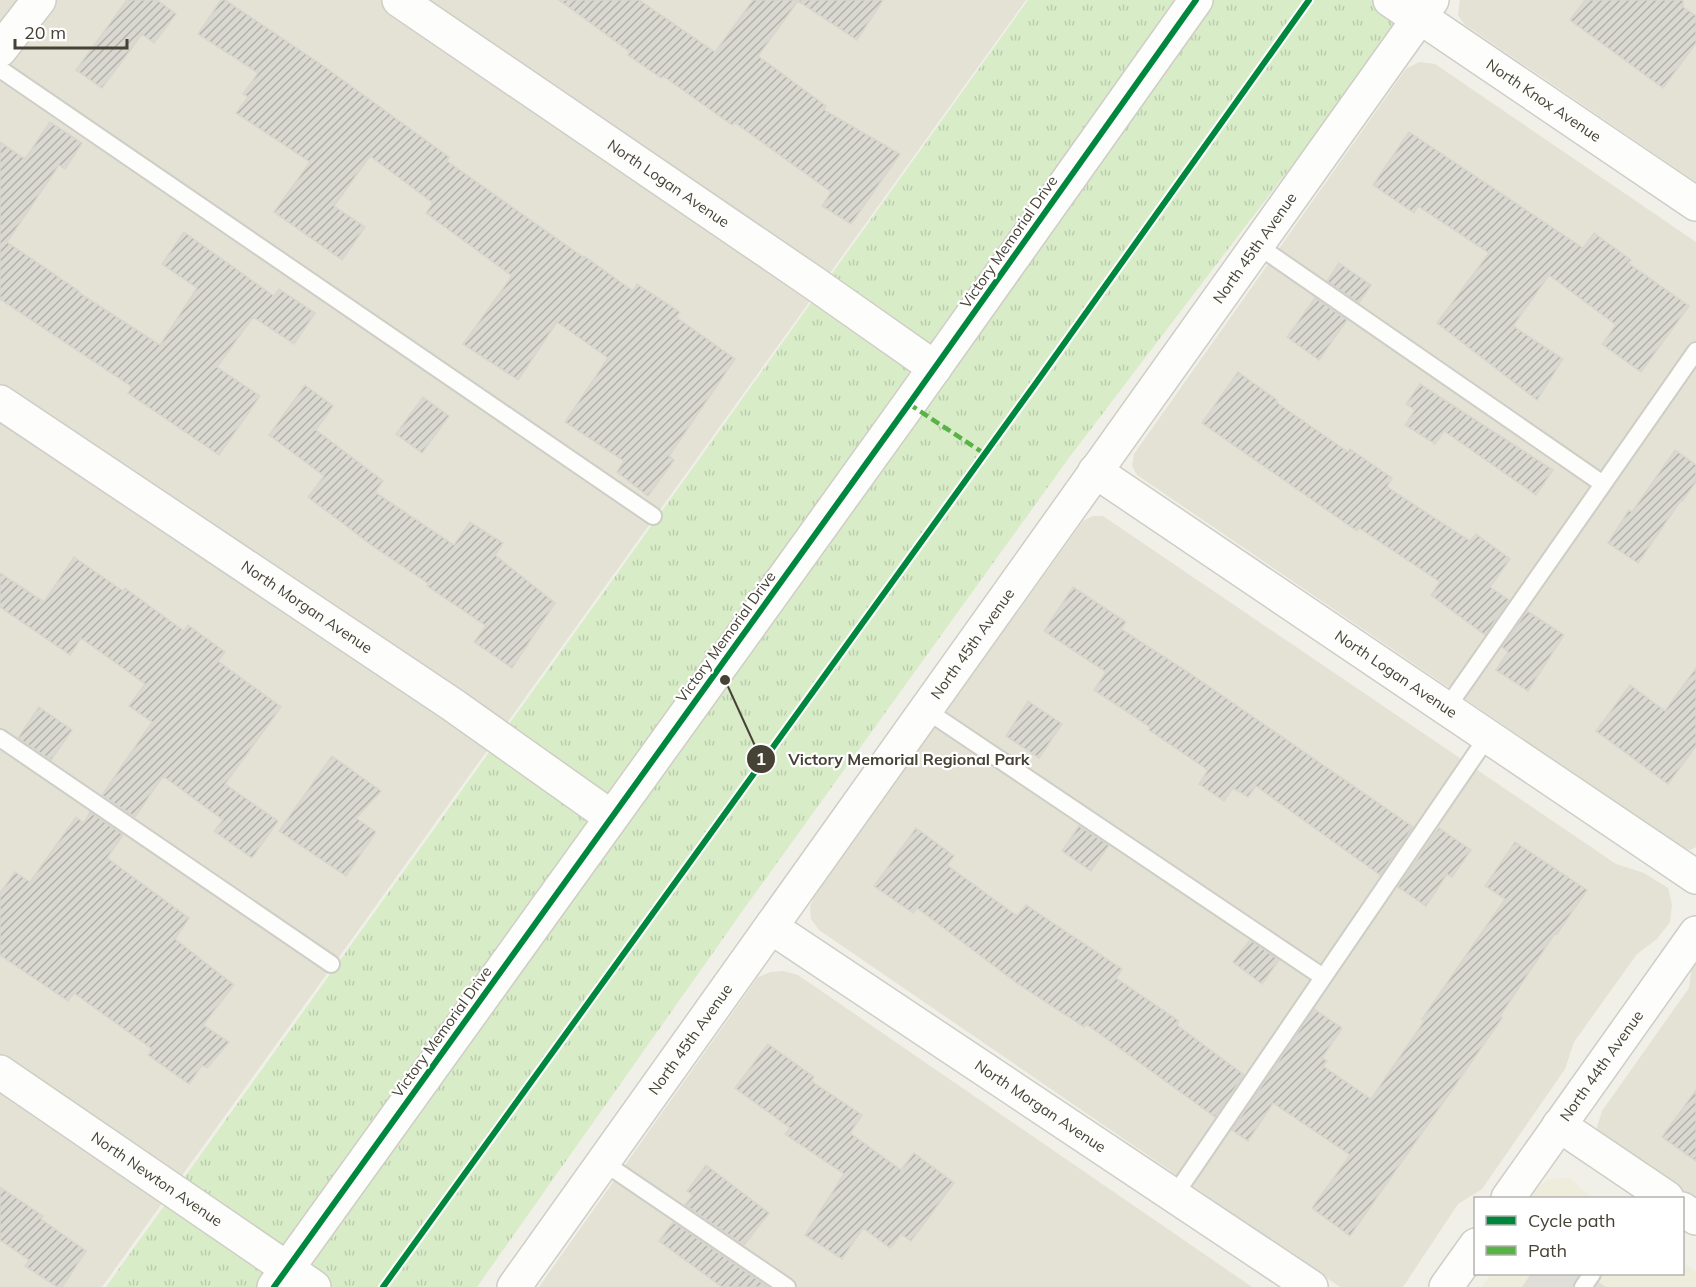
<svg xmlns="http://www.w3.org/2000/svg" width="1696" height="1287" viewBox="0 0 1696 1287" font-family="Mulish,sans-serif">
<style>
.residential{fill:#e4e2d5}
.education{fill:#eeecda}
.grass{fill:url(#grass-tufts)}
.parking{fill:#dfded8}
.building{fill:url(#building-hatch);stroke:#d8d6ce;stroke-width:1.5}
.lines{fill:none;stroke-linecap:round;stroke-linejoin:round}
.service-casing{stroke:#cecdc6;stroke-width:20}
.minor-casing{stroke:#cecdc6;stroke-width:36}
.tertiary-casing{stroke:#cecdc6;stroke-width:36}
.service{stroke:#fdfdfc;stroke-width:16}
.minor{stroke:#fdfdfc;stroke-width:33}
.tertiary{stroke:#fdfdfc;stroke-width:33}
.quiet{stroke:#57b346;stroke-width:4.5;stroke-dasharray:9 4.5;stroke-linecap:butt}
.cycleway-casing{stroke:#fff;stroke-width:10}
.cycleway{stroke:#00873e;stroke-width:6}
.labels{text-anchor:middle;stroke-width:4.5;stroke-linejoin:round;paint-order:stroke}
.street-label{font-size:15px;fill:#464235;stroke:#fff}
.leader{fill:none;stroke:#464235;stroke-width:2}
.callout-dot{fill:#464235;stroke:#fff;stroke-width:2}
.mark-label{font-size:18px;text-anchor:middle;font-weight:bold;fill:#fff}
.callout-label{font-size:16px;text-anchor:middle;font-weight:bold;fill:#464235;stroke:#fff;stroke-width:4.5;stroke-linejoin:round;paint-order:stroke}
</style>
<defs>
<pattern id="grass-tufts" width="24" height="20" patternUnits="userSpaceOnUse" patternTransform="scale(1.5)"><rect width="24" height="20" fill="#d8ecc8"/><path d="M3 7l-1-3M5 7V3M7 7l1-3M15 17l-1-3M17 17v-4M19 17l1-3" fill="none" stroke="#bbccac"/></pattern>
<pattern id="building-hatch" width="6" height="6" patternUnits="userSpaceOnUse" patternTransform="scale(1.5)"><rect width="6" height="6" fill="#d9d8d1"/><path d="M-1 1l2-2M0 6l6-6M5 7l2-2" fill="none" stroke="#b2b1aa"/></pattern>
</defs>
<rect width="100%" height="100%" fill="#f0efe8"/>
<path class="residential" d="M 0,0 L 1026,0 L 102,1287 L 0,1287 Z
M 1460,0 L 1696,0 L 1696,182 L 1464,24 L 1458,15 Z
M 1419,62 L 1435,64 L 1696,242 L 1696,847 L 1690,850 L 1672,843 L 1656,829 L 1137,475 L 1132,466 L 1134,454 L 1406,69 Z
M 1093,516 L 1103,516 L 1616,864 L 1644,873 L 1668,888 L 1672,905 L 1670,922 L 1657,939 L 1637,954 L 1574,1042 L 1565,1069 L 1482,1189 L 1458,1204 L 1403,1287 L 1340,1287 L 819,930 L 811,919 L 810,906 L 815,894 L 1083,521 Z
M 1696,954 L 1696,1209 L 1600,1143 L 1597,1127 L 1602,1111 L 1689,988 L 1693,957 Z
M 783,971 L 798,975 L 1252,1287 L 539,1287 L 758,977 L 771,972 Z"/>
<path class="education" d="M 1570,1178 L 1592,1198 L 1529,1198 L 1536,1188 L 1549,1179 Z
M 1683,1263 L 1696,1272 L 1696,1287 L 1482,1287 L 1491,1274 L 1682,1274 Z"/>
<path class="grass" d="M 1028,0 L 1418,0 L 1071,455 L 746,906 L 477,1287 L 106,1287 Z"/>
<path class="parking" d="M 1531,1274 L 1587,1274 L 1606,1287 L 1522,1287 Z"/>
<path class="building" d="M 127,0 L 157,0 L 176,14 L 154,43 L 142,34 L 102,88 L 76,70 Z
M 221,0 L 225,0 L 322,65 L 449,157 L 447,161 L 583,257 L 584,256 L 633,291 L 637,284 L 680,312 L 676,317 L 735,359 L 669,456 L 674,460 L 648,496 L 617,472 L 624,461 L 565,422 L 608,358 L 557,322 L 518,380 L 463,344 L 512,276 L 426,213 L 433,203 L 370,156 L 334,206 L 365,227 L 342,260 L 274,212 L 310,162 L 236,113 L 248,97 L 243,94 L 258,73 L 198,34 Z
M 559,0 L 639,0 L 715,52 L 753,0 L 883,0 L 857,40 L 798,1 L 758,56 L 826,106 L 824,110 L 900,154 L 851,224 L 822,206 L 831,192 L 734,122 L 732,125 L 663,76 L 661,78 L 628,55 L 630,52 Z
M 1585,0 L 1683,0 L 1683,7 L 1696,16 L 1696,43 L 1663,88 L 1570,20 Z
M 50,122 L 82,143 L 65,169 L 59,165 L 7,242 L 79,291 L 78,292 L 160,345 L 197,288 L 162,264 L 184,232 L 274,296 L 279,289 L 315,313 L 294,344 L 253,317 L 217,367 L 260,396 L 219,455 L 128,393 L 132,387 L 0,299 L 0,142 L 25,159 Z
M 1409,132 L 1583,248 L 1594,233 L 1631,260 L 1628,263 L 1689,306 L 1641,372 L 1602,344 L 1616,325 L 1549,275 L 1513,326 L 1563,359 L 1537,400 L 1437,323 L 1489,253 L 1418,206 L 1414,213 L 1373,185 Z
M 1339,263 L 1371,285 L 1359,303 L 1327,281 Z
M 1315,298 L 1347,320 L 1319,360 L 1287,337 Z
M 1238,372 L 1277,400 L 1276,402 L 1348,452 L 1350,449 L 1392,478 L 1387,487 L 1470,541 L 1476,534 L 1510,559 L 1490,587 L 1509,600 L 1485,635 L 1431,595 L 1440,582 L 1359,528 L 1357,531 L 1202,423 Z
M 1420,384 L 1553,470 L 1536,495 L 1444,431 L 1435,444 L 1405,425 L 1415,410 L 1406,404 Z
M 305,385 L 333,406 L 316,430 L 383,481 L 375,492 L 454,545 L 470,522 L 503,543 L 495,555 L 555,603 L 512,668 L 474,642 L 486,626 L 427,586 L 429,584 L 374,547 L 308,497 L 324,476 L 269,435 Z
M 423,397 L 449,416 L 422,453 L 396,434 Z
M 1675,450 L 1696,465 L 1696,482 L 1682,501 L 1681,500 L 1638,563 L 1608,543 L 1629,510 L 1632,512 Z
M 74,557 L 123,591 L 125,588 L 184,631 L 188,625 L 225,652 L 218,661 L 281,707 L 225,784 L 278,821 L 252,858 L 214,831 L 223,820 L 163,776 L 135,817 L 102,795 L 152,722 L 129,706 L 145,684 L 81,638 L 70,655 L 0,607 L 0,573 L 44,602 Z
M 1073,587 L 1126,622 L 1121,629 L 1188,672 L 1413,827 L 1380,875 L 1256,786 L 1248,797 L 1233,788 L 1224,801 L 1199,784 L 1208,770 L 1149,730 L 1150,727 L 1094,690 L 1106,672 L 1044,631 Z
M 1527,611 L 1564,635 L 1528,691 L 1496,670 L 1508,652 L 1502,647 Z
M 1696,668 L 1696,746 L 1668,784 L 1596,731 L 1630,685 L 1665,711 Z
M 1028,701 L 1062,724 L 1039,758 L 1006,736 Z
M 39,707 L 72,730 L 51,760 L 18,738 Z
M 332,756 L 381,791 L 356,818 L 376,832 L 346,876 L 279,831 Z
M 90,812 L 123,835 L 107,858 L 189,918 L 175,939 L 234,985 L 203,1025 L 229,1042 L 207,1068 L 202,1065 L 189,1084 L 148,1055 L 152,1049 L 74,993 L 68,1001 L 0,955 L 0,893 L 15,872 L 30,882 L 76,817 L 84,823 Z
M 1079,826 L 1109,845 L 1091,871 L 1062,851 Z
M 916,828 L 954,856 L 947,865 L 1017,916 L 1026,905 L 1122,969 L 1116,978 L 1179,1021 L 1177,1025 L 1244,1075 L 1215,1117 L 1086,1024 L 1084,1027 L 1018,984 L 917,908 L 913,913 L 874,886 Z
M 1439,828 L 1471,850 L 1452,877 L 1447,874 L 1426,906 L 1398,887 Z
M 1515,842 L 1587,890 L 1557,934 L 1555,933 L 1500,1016 L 1502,1018 L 1350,1236 L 1312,1208 L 1350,1155 L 1273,1103 L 1248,1141 L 1232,1130 L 1314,1009 L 1342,1028 L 1322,1058 L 1327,1061 L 1323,1066 L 1371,1099 L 1425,1020 L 1422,1019 L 1505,899 L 1485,886 Z
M 1250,940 L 1279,960 L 1262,984 L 1233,962 Z
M 768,1044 L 814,1077 L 811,1081 L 862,1115 L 850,1133 L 901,1170 L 914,1153 L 954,1183 L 911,1241 L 901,1234 L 890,1248 L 863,1228 L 842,1259 L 805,1235 L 844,1174 L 785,1134 L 790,1128 L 735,1088 Z
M 1696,1090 L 1696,1161 L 1662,1137 Z
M 706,1165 L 769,1213 L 744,1245 L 685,1205 L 693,1195 L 687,1191 Z
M 0,1187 L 43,1216 L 41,1219 L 86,1251 L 62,1287 L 57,1287 L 25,1266 L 29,1260 L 0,1240 Z
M 673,1222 L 768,1287 L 722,1287 L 659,1241 Z"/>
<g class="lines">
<defs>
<path id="service" d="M 0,69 L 653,516
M 1257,245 L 1603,484
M 1446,709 L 1696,351
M 926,710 L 1323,977
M 0,738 L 331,964
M 603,1162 L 787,1287
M 1174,1196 L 1488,736
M 1583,1287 L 1592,1274"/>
<g id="minor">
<path id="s1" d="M 399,0 L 814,283 L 935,368"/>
<path id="s2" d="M 1390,0 L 1409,13 L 1420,17 L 1696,204"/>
<path d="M 0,50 L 39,0"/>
<path id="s3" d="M 0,402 L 453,705 L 611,817"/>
<path id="s4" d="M 1095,471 L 1696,877"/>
<path id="s5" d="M 773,924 L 780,933 L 1311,1287"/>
<path id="s6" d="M 0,1072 L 314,1287"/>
<path d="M 1559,1125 L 1667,1198"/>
<path d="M 1682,1209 L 1696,1218"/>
<path id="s7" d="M 514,1287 L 1432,0"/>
</g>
<g id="tertiary">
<path id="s8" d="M 1508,1198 L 1696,933"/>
<path d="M 274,1287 L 909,404 L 1196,0"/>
<path d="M 1446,1287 L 1476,1245"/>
</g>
</defs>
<use href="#service" class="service-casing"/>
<use href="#minor" class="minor-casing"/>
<use href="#tertiary" class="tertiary-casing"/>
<use href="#service" class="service"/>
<use href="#minor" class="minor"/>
<use href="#tertiary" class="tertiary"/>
<path class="quiet" d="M 909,404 L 985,454"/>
<defs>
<path id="cycleway" d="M 274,1287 L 909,404 L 1196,0
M 383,1287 L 1036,383 L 1309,0"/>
</defs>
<use href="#cycleway" class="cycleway-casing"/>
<use href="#cycleway" class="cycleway"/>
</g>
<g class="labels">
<g class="street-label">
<text dy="5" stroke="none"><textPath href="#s2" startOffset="184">North Knox Avenue</textPath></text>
<text dy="5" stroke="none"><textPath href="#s1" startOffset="326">North Logan Avenue</textPath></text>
<text transform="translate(1009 242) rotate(-55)" y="5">Victory Memorial Drive</text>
<text dy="5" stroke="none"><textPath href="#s7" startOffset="1276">North 45th Avenue</textPath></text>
<text dy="5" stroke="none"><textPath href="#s3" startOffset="369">North Morgan Avenue</textPath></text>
<text transform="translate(726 637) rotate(-54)" y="5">Victory Memorial Drive</text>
<text dy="5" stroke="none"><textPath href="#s7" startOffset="790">North 45th Avenue</textPath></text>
<text dy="5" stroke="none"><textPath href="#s4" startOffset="363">North Logan Avenue</textPath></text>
<text transform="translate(442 1032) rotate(-54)" y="5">Victory Memorial Drive</text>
<text dy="5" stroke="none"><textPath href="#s7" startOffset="304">North 45th Avenue</textPath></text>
<text dy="5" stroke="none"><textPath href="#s8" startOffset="162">North 44th Avenue</textPath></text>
<text dy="5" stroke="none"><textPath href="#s5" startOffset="324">North Morgan Avenue</textPath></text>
<text dy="5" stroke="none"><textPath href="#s6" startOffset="190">North Newton Avenue</textPath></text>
</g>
</g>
<path class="leader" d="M725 680L761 759"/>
<g class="callout-dot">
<circle cx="725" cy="680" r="6"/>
<circle cx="761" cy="759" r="15"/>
</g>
<g class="mark-label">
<text x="761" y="765">1</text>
</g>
<g class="callout-label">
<text x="909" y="765">Victory Memorial Regional Park</text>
</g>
<rect x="1474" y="1197" width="210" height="78" fill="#ffffff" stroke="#b5b3ae" stroke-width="1.5"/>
<rect x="1486" y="1216" width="30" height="9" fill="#00873e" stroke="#b5b3ae" stroke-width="1.5"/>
<text x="1528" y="1227" font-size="18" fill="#464235">Cycle path</text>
<rect x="1486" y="1246" width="30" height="9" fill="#57b346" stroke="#b5b3ae" stroke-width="1.5"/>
<text x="1528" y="1257" font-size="18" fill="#464235">Path</text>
<path d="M15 39v9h112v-9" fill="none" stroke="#464235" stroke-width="3"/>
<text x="24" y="39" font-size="18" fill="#464235" stroke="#ffffff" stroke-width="4.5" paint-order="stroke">20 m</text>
</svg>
